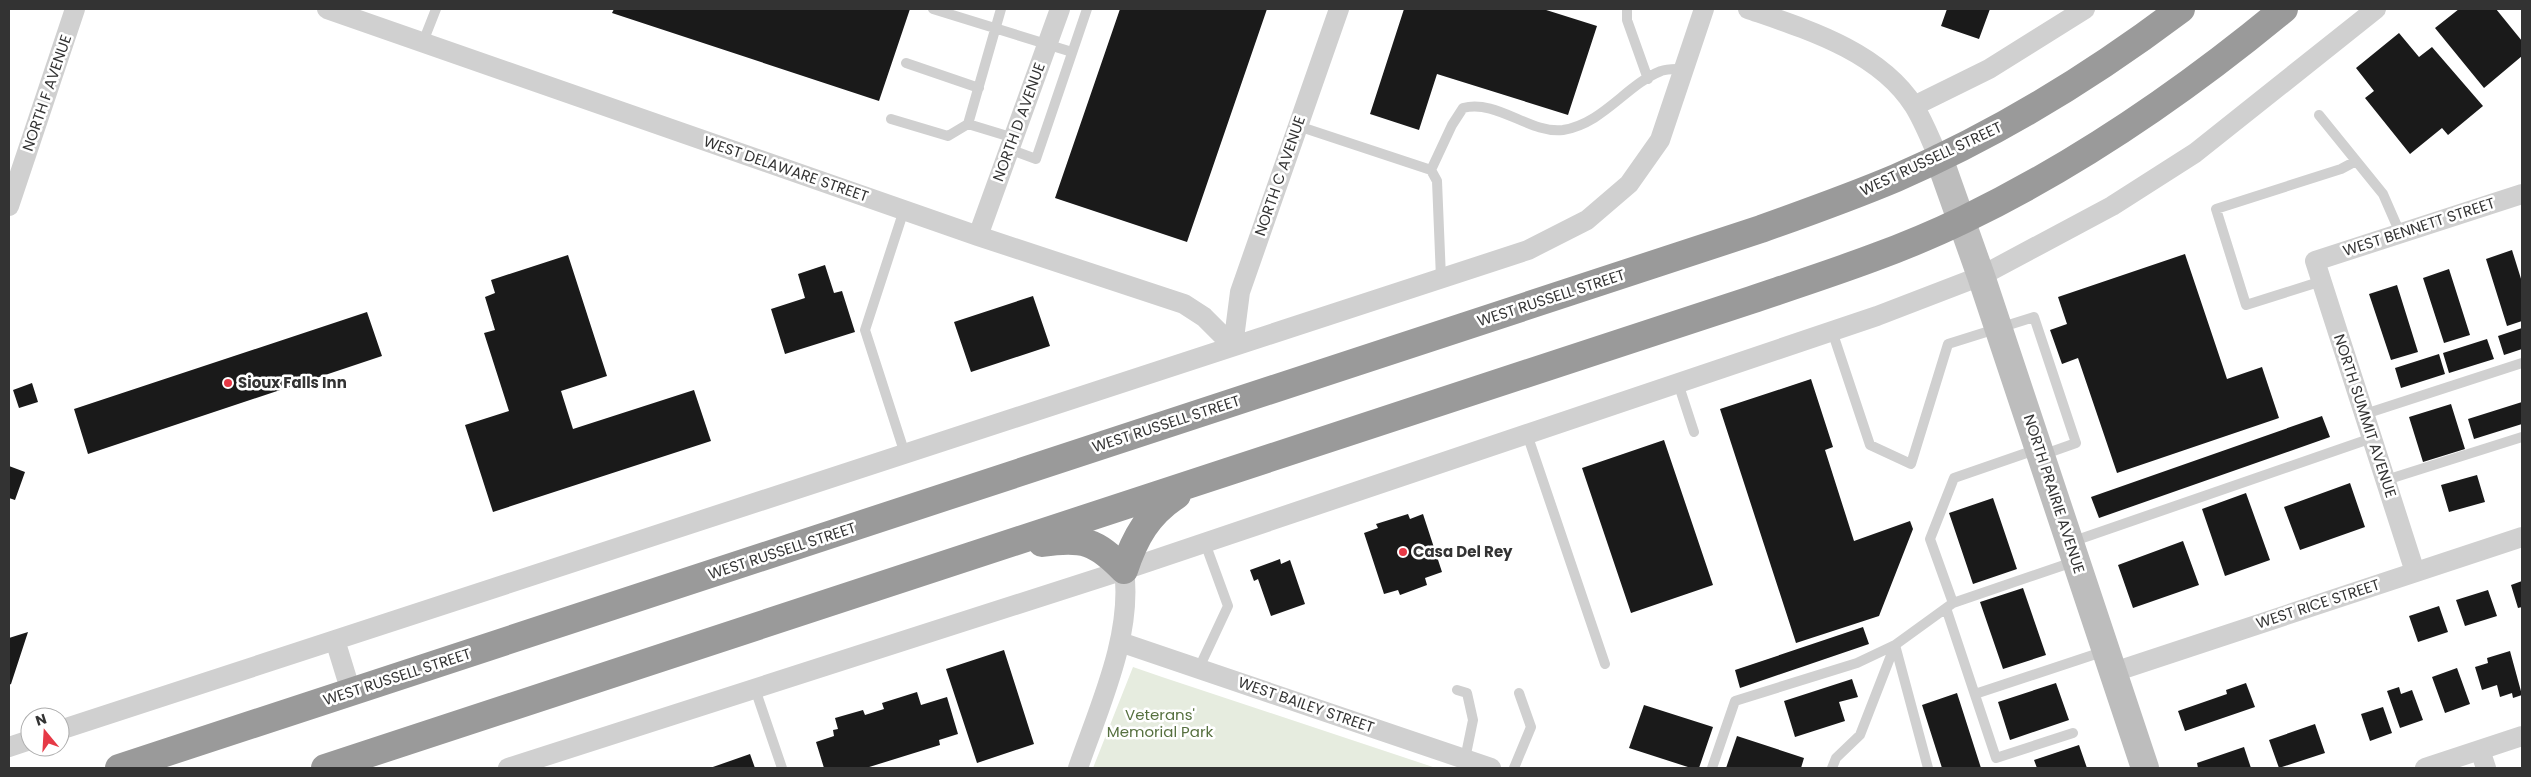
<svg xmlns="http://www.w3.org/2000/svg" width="2531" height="777" viewBox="0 0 2531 777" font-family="Poppins,sans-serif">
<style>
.green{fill:#e6ecdf}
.building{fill:#1a1a1a}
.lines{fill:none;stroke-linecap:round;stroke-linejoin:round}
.lane{stroke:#d0d0d0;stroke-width:10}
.street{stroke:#d0d0d0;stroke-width:20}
.secondary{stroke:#bdbdbd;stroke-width:28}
.highway{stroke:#9a9a9a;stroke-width:28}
.poi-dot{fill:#e63946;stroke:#fff;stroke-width:2}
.labels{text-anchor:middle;stroke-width:5;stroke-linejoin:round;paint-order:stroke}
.street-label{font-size:15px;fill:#333;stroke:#fff}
.poi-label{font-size:15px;font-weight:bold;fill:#333;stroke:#fff;text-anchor:start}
.park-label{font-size:15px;fill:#56703f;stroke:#fff}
</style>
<rect width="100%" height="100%" fill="#fff"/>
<path class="green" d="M 1133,667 L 1162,677 L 1436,768 L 1093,768 Z"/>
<path class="building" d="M 614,9 L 910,9 L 879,101 L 612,13 Z
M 1120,9 L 1267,9 L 1187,242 L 1055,198 Z
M 1404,9 L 1543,9 L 1597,26 L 1568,115 L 1437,74 L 1419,130 L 1370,114 Z
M 1947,9 L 1990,9 L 1979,39 L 1941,26 Z
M 2459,9 L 2496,9 L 2522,41 L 2522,56 L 2484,88 L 2435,28 Z
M 2399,33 L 2419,57 L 2432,47 L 2483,106 L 2448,135 L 2442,128 L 2410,154 L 2365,98 L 2374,91 L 2356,68 Z
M 2512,250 L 2522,282 L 2522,321 L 2507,326 L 2486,259 Z
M 2185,254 L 2227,379 L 2262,367 L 2279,418 L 2117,473 L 2078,358 L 2062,364 L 2050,330 L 2067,324 L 2058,297 Z
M 568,255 L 607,376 L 561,391 L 573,429 L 694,390 L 711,441 L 493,512 L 465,425 L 509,411 L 484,333 L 495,330 L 485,297 L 495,293 L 491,280 Z
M 825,265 L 834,293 L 842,291 L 855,332 L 785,354 L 771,309 L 805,298 L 798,274 Z
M 2449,269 L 2470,335 L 2444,343 L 2423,278 Z
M 2397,285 L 2418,352 L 2391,360 L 2369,294 Z
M 1033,296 L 1050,346 L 971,372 L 954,322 Z
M 367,312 L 382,356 L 88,454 L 74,409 Z
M 2522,328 L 2522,349 L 2504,355 L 2498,336 Z
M 2487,339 L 2494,359 L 2449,373 L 2443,353 Z
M 2439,354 L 2445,374 L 2401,388 L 2395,368 Z
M 1811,379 L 1833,447 L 1825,450 L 1854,541 L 1910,521 L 1913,529 L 1879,616 L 1796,643 L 1720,409 Z
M 32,383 L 38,402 L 19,408 L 13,390 Z
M 2522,402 L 2522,424 L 2474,439 L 2468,419 Z
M 2451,404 L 2465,449 L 2423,462 L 2409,417 Z
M 2322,416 L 2330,437 L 2099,518 L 2091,497 Z
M 1664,440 L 1713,585 L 1631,613 L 1582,468 Z
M 9,466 L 25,472 L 15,500 L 9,498 Z
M 2477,475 L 2485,502 L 2449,512 L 2441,485 Z
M 2350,483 L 2365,527 L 2300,550 L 2284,507 Z
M 2246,493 L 2270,560 L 2225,576 L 2202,509 Z
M 1993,498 L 2017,569 L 1973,584 L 1949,513 Z
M 1408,514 L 1410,519 L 1423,514 L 1442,572 L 1425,578 L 1427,585 L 1400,595 L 1398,590 L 1384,594 L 1364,533 L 1378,528 L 1376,524 Z
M 2183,541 L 2199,585 L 2133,608 L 2118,565 Z
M 1280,559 L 1281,564 L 1290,560 L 1305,604 L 1271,616 L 1258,579 L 1254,581 L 1250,570 Z
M 2522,581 L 2522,607 L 2518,608 L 2511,585 Z
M 2023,588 L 2046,655 L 2003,669 L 1980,602 Z
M 2488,590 L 2497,616 L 2465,626 L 2456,600 Z
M 2439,606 L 2448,632 L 2418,642 L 2409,616 Z
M 1863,627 L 1869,644 L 1740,688 L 1735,670 Z
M 28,632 L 11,684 L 9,685 L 9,638 Z
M 1004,650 L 1034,744 L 977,763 L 946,669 Z
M 2510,651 L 2522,695 L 2513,698 L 2512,693 L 2500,697 L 2497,685 L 2482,690 L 2475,667 L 2488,663 L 2487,658 Z
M 2457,668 L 2470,704 L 2445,713 L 2432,677 Z
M 1852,679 L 1858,697 L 1839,702 L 1845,721 L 1795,737 L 1784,701 Z
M 2056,683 L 2069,720 L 2010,740 L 1998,702 Z
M 2246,683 L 2255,707 L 2185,731 L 2178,711 L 2227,694 L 2226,690 Z
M 2399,687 L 2401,694 L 2412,690 L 2423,720 L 2400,728 L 2387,691 Z
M 917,692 L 921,705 L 947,697 L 958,734 L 939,740 L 940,745 L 866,768 L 824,768 L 816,742 L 834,736 L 833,730 L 838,729 L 835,718 L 863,710 L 865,715 L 884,709 L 882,703 Z
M 1957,693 L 1981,768 L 1942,768 L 1922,705 Z
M 1644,705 L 1713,727 L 1699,768 L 1691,768 L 1629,748 Z
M 2383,707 L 2392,733 L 2370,741 L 2361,714 Z
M 2315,724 L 2325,753 L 2279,768 L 2269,740 Z
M 1737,736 L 1804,758 L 1801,768 L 1726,768 Z
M 2079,745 L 2087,768 L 2037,768 L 2034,760 Z
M 2244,747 L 2251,768 L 2198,768 L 2197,763 Z
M 750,754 L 755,768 L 710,768 Z"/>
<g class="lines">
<path class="lane" d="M 933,9 L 1072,52
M 1001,9 L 968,124 L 1014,138
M 1627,9 L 1627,20 L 1648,79
M 423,42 L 436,9
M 906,63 L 979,88
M 2319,115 L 2383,194 L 2400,233
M 891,119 L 948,136 L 968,124
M 1298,126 L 1431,170 L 1437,181 L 1441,278
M 1009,149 L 1036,159 L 1087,9
M 1431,170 L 1452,125 L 1463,108 C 1497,99 1530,134 1563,130 C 1604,123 1626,85 1661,71 C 1668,68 1677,69 1684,69
M 904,210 L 865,330 L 905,454
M 2322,281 L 2246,305 L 2216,209 L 2341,169 L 2356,161
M 1832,331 L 1870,445 L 1911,464 L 1948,344 L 2034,317 L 2076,443 L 2042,455
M 1678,383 L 1694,432
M 2365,414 L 2522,363
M 1527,434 L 1605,664
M 2386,480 L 2522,437
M 2071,542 L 2372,438
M 1953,603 L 1930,539 L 1954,478 L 2038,449
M 1946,608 L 1996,758 L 2073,733
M 1199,668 L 1228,606 L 1205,543
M 755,689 L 782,768
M 1457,690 L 1467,693 L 1473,720 L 1465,759
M 1975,694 L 2105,651
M 1514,768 L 1531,727 L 1519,693
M 1712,768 L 1735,701 L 1857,663 L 1895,645
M 1832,768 L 1836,758 L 1860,735 L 1895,645
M 1928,768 L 1895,645 L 1953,603 L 2076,561"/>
<path class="street" d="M 327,9 L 978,236 L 1184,304 L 1204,317 L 1233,346
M 1748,9 C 1806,29 1879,51 1914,106 C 1924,122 1931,141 1939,158
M 1914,106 L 1989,69 L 2085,9
M 9,206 L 75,9
M 978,236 L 1060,9
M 1233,346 L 1240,292 L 1339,9
M 2415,572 L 2315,261 L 2522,194
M 335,640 L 351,692
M 1120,642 L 1491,768
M 2114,672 L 2522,537
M 60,730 L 1528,250 L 1587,220 L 1629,184 L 1660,140 L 1704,9
M 9,747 L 30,740
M 2480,750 L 2486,768
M 508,768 L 1124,570 L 1877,316 L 1981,276 L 2112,206 L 2195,153 L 2376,9
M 1078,768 C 1099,707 1133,635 1124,570
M 2425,768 L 2522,736"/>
<path class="secondary" d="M 1939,158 L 1981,276 L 2145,768"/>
<path class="highway" d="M 1042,543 C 1083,537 1096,541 1124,570 C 1135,537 1148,514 1177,495
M 119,768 L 1761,229 C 1806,213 1851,197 1896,178 C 1998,134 2092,76 2181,9
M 325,768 L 1751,300 C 1822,276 1895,253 1963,220 C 2079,164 2185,91 2284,9"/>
</g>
<g class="poi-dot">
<circle cx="228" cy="383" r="5"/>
<circle cx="1403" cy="552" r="5"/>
</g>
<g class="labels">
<g class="street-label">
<text transform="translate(47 93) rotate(-71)" y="5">NORTH F AVENUE</text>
<text transform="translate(1019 122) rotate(-70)" y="5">NORTH D AVENUE</text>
<text transform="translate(1931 159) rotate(-25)" y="5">WEST RUSSELL STREET</text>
<text transform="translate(786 169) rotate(19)" y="5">WEST DELAWARE STREET</text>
<text transform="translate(1280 176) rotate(-71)" y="5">NORTH C AVENUE</text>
<text transform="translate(2419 227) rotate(-18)" y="5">WEST BENNETT STREET</text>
<text transform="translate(1551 298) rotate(-18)" y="5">WEST RUSSELL STREET</text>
<text transform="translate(2365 416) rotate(72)" y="5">NORTH SUMMIT AVENUE</text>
<text transform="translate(1166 424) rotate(-18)" y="5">WEST RUSSELL STREET</text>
<text transform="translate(2054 494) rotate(72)" y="5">NORTH PRAIRIE AVENUE</text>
<text transform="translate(782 551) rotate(-18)" y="5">WEST RUSSELL STREET</text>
<text transform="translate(2318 604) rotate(-18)" y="5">WEST RICE STREET</text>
<text transform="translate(397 677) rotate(-18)" y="5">WEST RUSSELL STREET</text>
<text transform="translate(1306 705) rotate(19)" y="5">WEST BAILEY STREET</text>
</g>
<g class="poi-label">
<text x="238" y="388">Sioux Falls Inn</text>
<text x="1413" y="557">Casa Del Rey</text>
</g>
<g class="park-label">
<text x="1160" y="720">Veterans'<tspan x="1160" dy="17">Memorial Park</tspan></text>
</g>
</g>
<rect width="2531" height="777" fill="none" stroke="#333333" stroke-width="20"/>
<g transform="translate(45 732) rotate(342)"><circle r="24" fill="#ffffff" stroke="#adadad"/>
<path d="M0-4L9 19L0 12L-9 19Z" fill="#e63946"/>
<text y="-8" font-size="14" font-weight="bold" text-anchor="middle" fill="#333333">N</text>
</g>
</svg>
